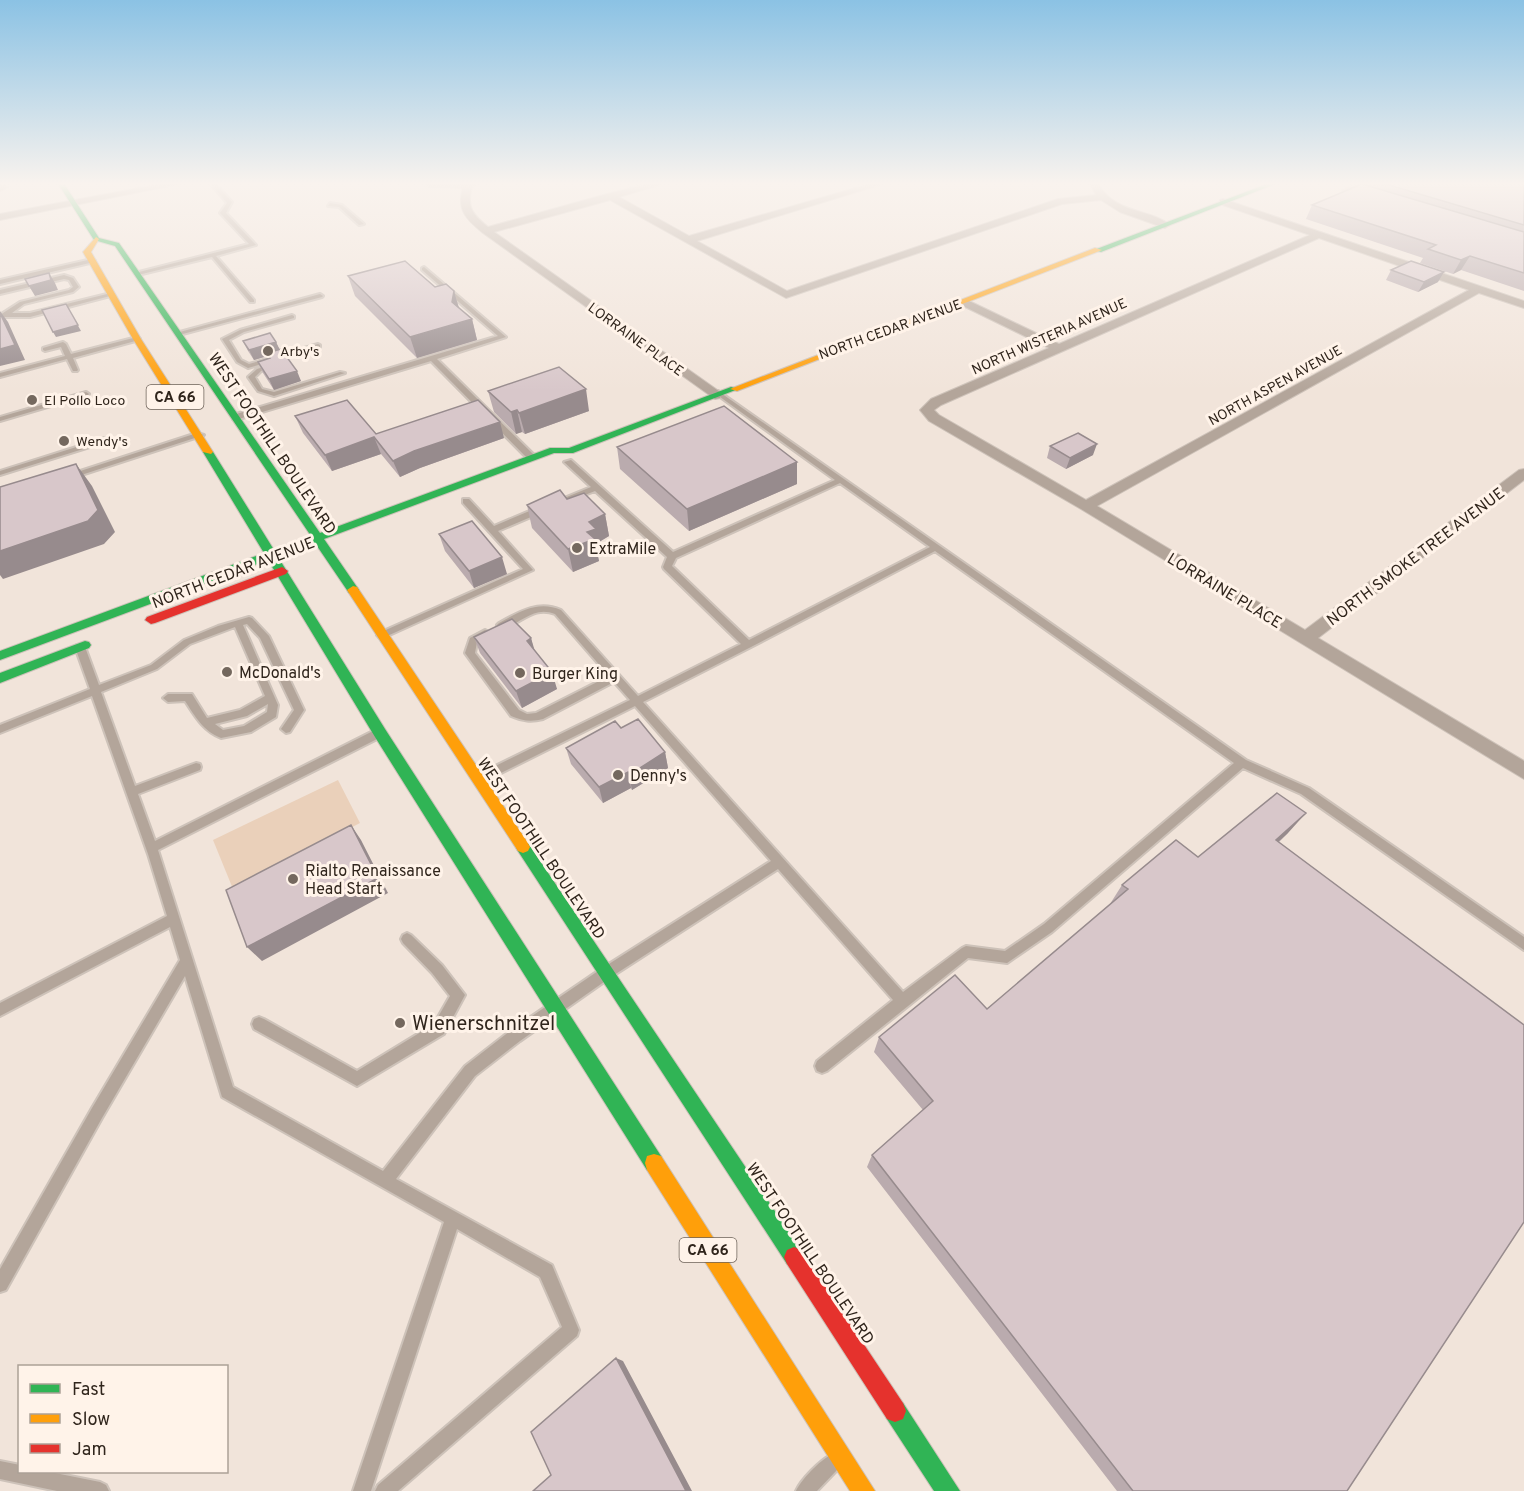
<svg xmlns="http://www.w3.org/2000/svg" width="1524" height="1491" viewBox="0 0 1524 1491" font-family="Overpass,sans-serif">
<style>
.green{fill:#ead0ba}
.lines{fill:none;stroke-linecap:round;stroke-linejoin:round}
.lane-casing{stroke:#cdc2b9;stroke-width:4}
.street-casing{stroke:#cdc2b9;stroke-width:2}
.fast-casing{stroke:#cdc2b9;stroke-width:2}
.slow-casing{stroke:#cdc2b9;stroke-width:2}
.jam-casing{stroke:#cdc2b9;stroke-width:2}
.lane{fill:#b3a59a;fill-rule:evenodd}
.street{fill:#b3a59a;fill-rule:evenodd}
.fast{fill:#30b455;fill-rule:evenodd}
.slow{fill:#ff9f0a;fill-rule:evenodd}
.jam{fill:#e5322d;fill-rule:evenodd}
.wall{fill:#baabae}
.shaded-wall{fill:#978b8d}
.building{fill:#d8c7ca;stroke:#978b8d;stroke-width:1.5}
.poi-dot{fill:#74685e;stroke:#fff3e9;stroke-width:2}
.labels{text-anchor:middle;stroke-width:6;stroke-linejoin:round;paint-order:stroke}
.far-street-label{font-size:14px;fill:#30251c;stroke:#fff3e9}
.far-poi-label{font-size:14px;fill:#30251c;stroke:#fff3e9;text-anchor:start}
.shield{fill:#fff3e9;stroke:#6e635a;stroke-width:1.5}
.shield-label{font-size:15px;font-weight:bold;fill:#30251c}
.street-label{font-size:16px;fill:#30251c;stroke:#fff3e9}
.poi-label{font-size:16px;fill:#30251c;stroke:#fff3e9;text-anchor:start}
.near-poi-label{font-size:20px;fill:#30251c;stroke:#fff3e9;text-anchor:start}
</style>
<rect width="100%" height="100%" fill="#f1e4da"/>
<path class="green" d="M 338,780 L 360,823 L 233,889 L 213,840 Z"/>
<g class="lines">
<defs>
<path id="lane" d="M 209,182 L 214,182 L 232,202 L 226,213 L 256,245 L 216,256 L 254,300 L 254,302 L 250,302 L 212,257 L 138,275 L 135,273 L 249,244 L 220,213 L 227,203 Z
M 1363,182 L 1369,182 L 1350,191 L 1359,194 L 1359,196 L 1343,191 Z
M 330,203 L 342,205 L 364,224 L 359,225 L 339,207 L 328,206 Z
M 92,259 L 95,261 L 94,262 L 0,284 L 0,280 Z
M 424,267 L 506,337 L 437,359 L 534,455 L 534,459 L 528,459 L 431,361 L 239,419 L 233,419 L 233,415 L 498,336 L 422,270 L 422,268 Z
M 64,275 L 73,278 L 79,287 L 73,292 L 24,304 L 12,313 L 30,313 L 111,293 L 114,295 L 30,317 L 3,317 L 0,315 L 20,302 L 69,290 L 73,287 L 69,280 L 64,279 L 0,294 L 0,290 Z
M 320,294 L 323,296 L 322,297 L 179,335 L 176,333 Z
M 292,315 L 294,316 L 294,318 L 244,332 L 229,340 L 241,360 L 249,364 L 318,344 L 320,345 L 320,347 L 248,368 L 237,362 L 222,339 L 240,330 Z
M 137,337 L 140,339 L 139,340 L 73,358 L 78,370 L 77,371 L 73,371 L 67,359 L 0,377 L 0,373 L 65,356 L 61,347 L 45,351 L 43,350 L 43,348 L 63,342 L 66,344 L 71,354 Z
M 270,365 L 273,367 L 272,368 L 261,371 L 255,377 L 262,389 L 274,392 L 340,372 L 345,373 L 274,396 L 258,391 L 248,377 L 257,369 Z
M 718,391 L 1246,760 L 1309,788 L 1524,937 L 1524,950 L 1301,794 L 1243,768 L 1052,932 L 1007,963 L 968,958 L 827,1071 L 822,1073 L 817,1071 L 815,1066 L 817,1061 L 893,1000 L 778,869 L 611,977 L 520,1041 L 475,1076 L 396,1179 L 552,1265 L 579,1330 L 577,1336 L 398,1491 L 375,1491 L 378,1485 L 562,1327 L 540,1277 L 457,1229 L 371,1491 L 353,1491 L 444,1222 L 222,1097 L 185,976 L 102,1118 L 6,1290 L 0,1292 L 0,1269 L 92,1108 L 180,960 L 170,927 L 0,1016 L 0,1003 L 167,916 L 148,854 L 92,696 L 0,733 L 0,725 L 90,689 L 75,647 L 77,645 L 83,645 L 85,647 L 99,685 L 151,665 L 184,640 L 218,626 L 249,617 L 252,618 L 269,636 L 304,710 L 290,732 L 286,733 L 281,729 L 294,710 L 260,638 L 247,624 L 243,625 L 278,705 L 276,717 L 251,732 L 221,738 C 203,731 195,716 185,701 L 168,702 L 163,698 L 168,694 L 192,694 L 207,718 L 240,710 L 265,696 L 235,627 L 190,644 L 157,669 L 101,692 L 135,786 L 196,763 L 200,764 L 201,767 L 200,770 L 138,794 L 155,841 L 375,730 L 383,730 L 384,733 L 383,736 L 158,850 L 233,1087 L 383,1171 L 465,1066 L 510,1031 L 601,969 L 771,861 L 635,706 L 485,781 L 477,781 L 476,778 L 477,775 L 630,700 L 614,682 L 543,719 C 531,722 523,721 511,716 L 465,653 L 470,638 L 485,630 L 490,633 L 477,642 L 475,653 L 519,710 L 527,714 L 536,713 L 609,676 L 555,614 C 531,604 518,629 499,627 L 497,625 L 499,623 C 519,612 538,600 561,610 L 638,696 L 741,644 L 664,569 L 663,567 L 667,557 L 595,491 L 559,505 L 556,505 L 552,503 L 591,487 L 564,462 L 571,460 L 673,552 L 835,480 L 716,394 L 715,393 ZM 840,483 L 930,547 L 749,640 L 672,566 L 676,558 ZM 935,551 L 1234,763 L 1044,924 L 1005,951 L 966,946 L 962,948 L 903,992 L 643,702 L 751,647 ZM 268,704 L 267,712 L 244,726 L 223,730 L 215,724 L 247,716 Z
M 86,392 L 89,394 L 88,395 L 0,421 L 0,417 Z
M 197,433 L 204,435 L 72,478 L 69,478 L 65,476 Z
M 105,438 L 112,440 L 0,475 L 0,471 Z
M 463,499 L 469,499 L 494,526 L 539,507 L 545,507 L 545,511 L 498,531 L 533,570 L 385,637 L 379,637 L 377,635 L 379,633 L 523,569 L 463,503 Z
M 407,933 L 411,935 L 442,965 L 465,995 L 444,1034 L 357,1086 L 254,1029 L 252,1024 L 254,1019 L 259,1017 L 264,1019 L 357,1071 L 434,1024 L 450,996 L 432,973 L 403,943 L 401,939 L 403,935 Z
M 831,1455 L 837,1458 L 840,1464 L 837,1470 L 817,1491 L 796,1491 C 801,1480 820,1460 831,1455 Z
M 0,1461 L 20,1465 L 20,1472 L 50,1472 L 100,1482 L 106,1485 L 109,1491 L 57,1491 L 0,1479 Z"/>
<path id="street" d="M 171,182 L 189,182 L 0,220 L 0,214 Z
M 427,182 L 480,182 L 472,187 C 466,207 473,215 488,227 L 607,194 L 655,182 L 669,182 L 619,197 L 689,236 L 876,182 L 889,182 L 697,241 L 787,291 L 1058,199 L 1096,195 L 1089,182 L 1097,182 C 1115,215 1147,207 1170,225 L 1165,228 L 1120,212 L 1101,200 L 1062,204 L 786,298 L 610,200 L 494,232 L 720,392 L 721,395 L 720,398 L 715,399 L 483,233 C 467,220 456,210 463,188 L 429,187 L 425,184 Z
M 0,185 L 6,185 L 8,187 L 0,191 Z
M 1223,199 L 1524,301 L 1524,308 L 1479,293 L 1097,506 L 1305,630 L 1519,470 L 1524,469 L 1524,480 L 1318,638 L 1524,761 L 1524,779 L 1081,509 L 929,421 L 920,410 L 931,399 L 1049,348 L 959,304 L 959,300 L 967,300 L 1059,344 L 1310,235 L 1220,204 L 1220,200 ZM 1319,238 L 1469,290 L 1086,500 L 939,415 L 934,410 L 941,405 Z"/>
<path id="fast" d="M 57,182 L 63,182 L 99,238 L 119,243 L 320,533 L 550,448 L 569,448 L 731,387 L 738,389 L 573,453 L 554,453 L 324,539 L 359,590 L 357,593 L 349,593 L 315,543 L 278,557 L 385,729 L 661,1156 L 663,1163 L 661,1170 L 654,1172 L 647,1170 L 375,737 L 268,560 L 0,660 L 0,651 L 264,553 L 203,452 L 205,450 L 213,452 L 274,550 L 311,536 L 115,246 L 94,240 Z
M 1272,182 L 1280,182 L 1101,252 L 1094,250 Z
M 85,641 L 89,642 L 91,645 L 89,648 L 0,683 L 0,673 Z
M 523,841 L 528,843 L 801,1250 L 804,1257 L 801,1264 L 794,1267 L 787,1264 L 518,851 L 516,847 L 518,843 Z
M 895,1400 L 903,1403 L 960,1491 L 934,1491 L 887,1419 L 884,1411 L 887,1403 Z"/>
<path id="slow" d="M 96,237 L 99,239 L 91,252 L 141,339 L 213,452 L 211,454 L 203,452 L 133,339 L 83,252 Z
M 1095,248 L 1102,250 L 737,391 L 730,389 Z
M 353,586 L 357,587 L 528,843 L 530,847 L 528,851 L 523,853 L 518,851 L 347,590 Z
M 654,1154 L 661,1156 L 875,1491 L 850,1491 L 647,1170 L 645,1163 L 647,1156 Z"/>
<path id="jam" d="M 282,567 L 288,571 L 286,574 L 155,623 L 151,624 L 145,620 L 147,617 Z
M 794,1247 L 801,1250 L 903,1403 L 906,1411 L 903,1419 L 895,1422 L 887,1419 L 787,1264 L 784,1257 L 787,1250 Z"/>
</defs>
<use href="#lane" class="lane-casing"/>
<use href="#street" class="street-casing"/>
<use href="#fast" class="fast-casing"/>
<use href="#slow" class="slow-casing"/>
<use href="#jam" class="jam-casing"/>
<use href="#lane" class="lane"/>
<use href="#street" class="street"/>
<use href="#fast" class="fast"/>
<use href="#slow" class="slow"/>
<use href="#jam" class="jam"/>
</g>
<path class="wall" d="M 1371,182 L 1524,182 L 1524,291 L 1461,270 L 1453,274 L 1420,263 L 1423,258 L 1306,219 L 1312,205 L 1369,186 Z
M 1391,270 L 1438,282 L 1418,292 L 1386,280 Z
M 348,276 L 435,287 L 454,291 L 459,308 L 472,319 L 477,340 L 417,358 L 355,296 Z
M 243,341 L 276,342 L 279,349 L 301,381 L 274,390 L 263,373 L 258,362 L 269,358 L 268,356 L 254,360 L 248,351 Z
M 488,391 L 589,411 L 525,434 L 522,432 L 516,434 L 494,412 Z
M 295,416 L 376,434 L 504,438 L 420,468 L 400,477 L 381,454 L 332,471 L 303,433 Z
M 1050,446 L 1093,455 L 1066,469 L 1047,458 Z
M 617,447 L 797,462 L 797,484 L 689,531 L 620,469 Z
M 567,499 L 605,514 L 609,536 L 599,542 L 600,551 L 597,552 L 599,561 L 573,572 L 532,528 L 527,505 Z
M 439,534 L 507,574 L 474,588 L 445,551 Z
M 474,637 L 531,638 L 534,651 L 557,689 L 522,708 L 480,653 Z
M 621,728 L 665,752 L 668,768 L 632,790 L 631,788 L 603,803 L 571,764 L 566,748 Z
M 1288,833 L 1279,842 L 1347,1491 L 1117,1491 L 867,1167 L 872,1155 L 923,1110 L 874,1052 L 879,1037 L 987,1009 L 1110,904 L 1122,885 L 1198,857 Z"/>
<path class="shaded-wall" d="M 1470,256 L 1461,270 L 1453,274 L 1461,260 Z
M 1444,272 L 1438,282 L 1418,292 L 1424,282 Z
M 49,273 L 55,283 L 58,290 L 35,296 L 29,286 Z
M 454,291 L 460,312 L 452,302 Z
M 66,304 L 81,331 L 56,337 L 53,332 Z
M 0,311 L 8,322 L 25,360 L 0,366 Z
M 472,319 L 477,340 L 417,358 L 410,337 Z
M 276,342 L 281,352 L 254,360 L 249,350 Z
M 297,371 L 301,381 L 274,390 L 269,379 Z
M 586,389 L 589,411 L 525,434 L 519,413 Z
M 517,410 L 522,432 L 516,434 L 511,412 Z
M 500,422 L 504,438 L 420,468 L 400,477 L 393,461 L 414,451 Z
M 374,437 L 381,454 L 332,471 L 325,455 Z
M 1097,444 L 1093,455 L 1066,469 L 1070,458 Z
M 797,462 L 797,484 L 689,531 L 687,509 Z
M 76,464 L 92,486 L 115,532 L 104,544 L 3,579 L 0,575 L 0,551 Z
M 605,514 L 609,536 L 599,542 L 600,551 L 597,552 L 599,561 L 573,572 L 568,549 L 587,532 L 589,522 Z
M 502,557 L 507,574 L 474,588 L 469,571 Z
M 531,638 L 536,655 L 527,641 Z
M 552,672 L 557,689 L 522,708 L 516,691 Z
M 665,752 L 668,768 L 632,790 L 629,775 Z
M 628,772 L 631,788 L 603,803 L 599,787 Z
M 1306,813 L 1288,833 L 1259,859 L 1276,840 Z
M 351,825 L 361,840 L 388,893 L 262,961 L 247,947 Z
M 616,1358 L 623,1361 L 692,1491 L 686,1491 Z"/>
<path class="building" d="M 1379,182 L 1524,182 L 1524,225 Z
M 1362,184 L 1524,232 L 1524,273 L 1470,256 L 1461,260 L 1428,249 L 1436,245 L 1312,205 Z
M 405,261 L 435,287 L 446,284 L 454,291 L 452,302 L 472,319 L 410,337 L 348,276 Z
M 1411,261 L 1444,272 L 1424,282 L 1391,270 Z
M 49,273 L 51,280 L 29,286 L 25,279 Z
M 66,304 L 78,325 L 53,332 L 42,310 Z
M 0,313 L 15,345 L 0,349 Z
M 270,333 L 276,342 L 249,350 L 243,341 Z
M 281,349 L 297,371 L 269,379 L 258,362 L 270,358 L 267,353 Z
M 559,367 L 586,389 L 519,413 L 517,410 L 511,412 L 488,391 Z
M 347,400 L 376,434 L 478,400 L 500,422 L 414,451 L 393,461 L 374,437 L 325,455 L 295,416 Z
M 724,406 L 797,462 L 687,509 L 617,447 Z
M 1078,433 L 1097,444 L 1070,458 L 1050,446 Z
M 76,464 L 98,510 L 88,521 L 0,551 L 0,487 Z
M 560,490 L 567,499 L 584,493 L 605,514 L 589,522 L 596,529 L 587,532 L 595,539 L 568,549 L 527,505 Z
M 472,521 L 502,557 L 469,571 L 439,534 Z
M 512,619 L 531,638 L 527,641 L 552,672 L 516,691 L 474,637 Z
M 638,719 L 665,752 L 629,775 L 628,772 L 599,787 L 566,748 L 615,721 L 621,728 Z
M 1277,793 L 1306,813 L 1276,840 L 1524,1025 L 1524,1222 L 1347,1491 L 1133,1491 L 872,1155 L 933,1101 L 879,1037 L 955,975 L 987,1009 L 1128,889 L 1122,885 L 1176,840 L 1198,857 Z
M 351,825 L 378,878 L 247,947 L 226,890 Z
M 616,1358 L 686,1491 L 533,1491 L 551,1475 L 531,1432 Z"/>
<linearGradient id="sky" x2="0" y2="1"><stop stop-color="#8bc2e4"/><stop offset="0.47" stop-color="#f9f3ee"/><stop offset="1" stop-color="#f9f3ee" stop-opacity="0"/></linearGradient>
<rect width="1524" height="391" fill="url(#sky)"/>
<g class="poi-dot">
<circle cx="268" cy="351" r="6"/>
<circle cx="32" cy="400" r="6"/>
<circle cx="64" cy="441" r="6"/>
<circle cx="577" cy="548" r="6"/>
<circle cx="227" cy="672" r="6"/>
<circle cx="520" cy="673" r="6"/>
<circle cx="618" cy="775" r="6"/>
<circle cx="293" cy="879" r="6"/>
<circle cx="400" cy="1023" r="6"/>
</g>
<g class="labels">
<g class="far-street-label">
<text transform="translate(890 329) rotate(-20)" y="5">NORTH CEDAR AVENUE</text>
<text transform="translate(1049 336) rotate(-24)" y="5">NORTH WISTERIA AVENUE</text>
<text transform="translate(636 339) rotate(36)" y="5">LORRAINE PLACE</text>
<text transform="translate(1275 385) rotate(-29)" y="5">NORTH ASPEN AVENUE</text>
</g>
<g class="far-poi-label">
<text x="280" y="356">Arby's</text>
<text x="44" y="405">El Pollo Loco</text>
<text x="76" y="446">Wendy's</text>
</g>
<g class="shield">
<rect x="146.5" y="385" width="57" height="24" rx="4.5"/>
<rect x="679.5" y="1238" width="57" height="24" rx="4.5"/>
</g>
<g class="shield-label">
<text x="175" y="402">CA 66</text>
<text x="708" y="1255">CA 66</text>
</g>
<g class="street-label">
<text transform="translate(273 443) rotate(56)" y="6">WEST FOOTHILL BOULEVARD</text>
<text transform="translate(1415 556) rotate(-37)" y="6">NORTH SMOKE TREE AVENUE</text>
<text transform="translate(233 572) rotate(-21)" y="6">NORTH CEDAR AVENUE</text>
<text transform="translate(1225 590) rotate(31)" y="6">LORRAINE PLACE</text>
<text transform="translate(542 848) rotate(56)" y="6">WEST FOOTHILL BOULEVARD</text>
<text transform="translate(811 1253) rotate(56)" y="6">WEST FOOTHILL BOULEVARD</text>
</g>
<g class="poi-label">
<text x="589" y="554">ExtraMile</text>
<text x="239" y="678">McDonald's</text>
<text x="532" y="679">Burger King</text>
<text x="630" y="781">Denny's</text>
<text x="305" y="876">Rialto Renaissance<tspan x="305" dy="18">Head Start</tspan></text>
</g>
<g class="near-poi-label">
<text x="412" y="1030">Wienerschnitzel</text>
</g>
</g>
<rect x="18" y="1365" width="210" height="108" fill="#fff3e9" stroke="#aca197" stroke-width="1.5"/>
<rect x="30" y="1384" width="30" height="9" fill="#30b455" stroke="#aca197" stroke-width="1.5"/>
<text x="72" y="1395" font-size="18" fill="#30251c">Fast</text>
<rect x="30" y="1414" width="30" height="9" fill="#ff9f0a" stroke="#aca197" stroke-width="1.5"/>
<text x="72" y="1425" font-size="18" fill="#30251c">Slow</text>
<rect x="30" y="1444" width="30" height="9" fill="#e5322d" stroke="#aca197" stroke-width="1.5"/>
<text x="72" y="1455" font-size="18" fill="#30251c">Jam</text>
</svg>
